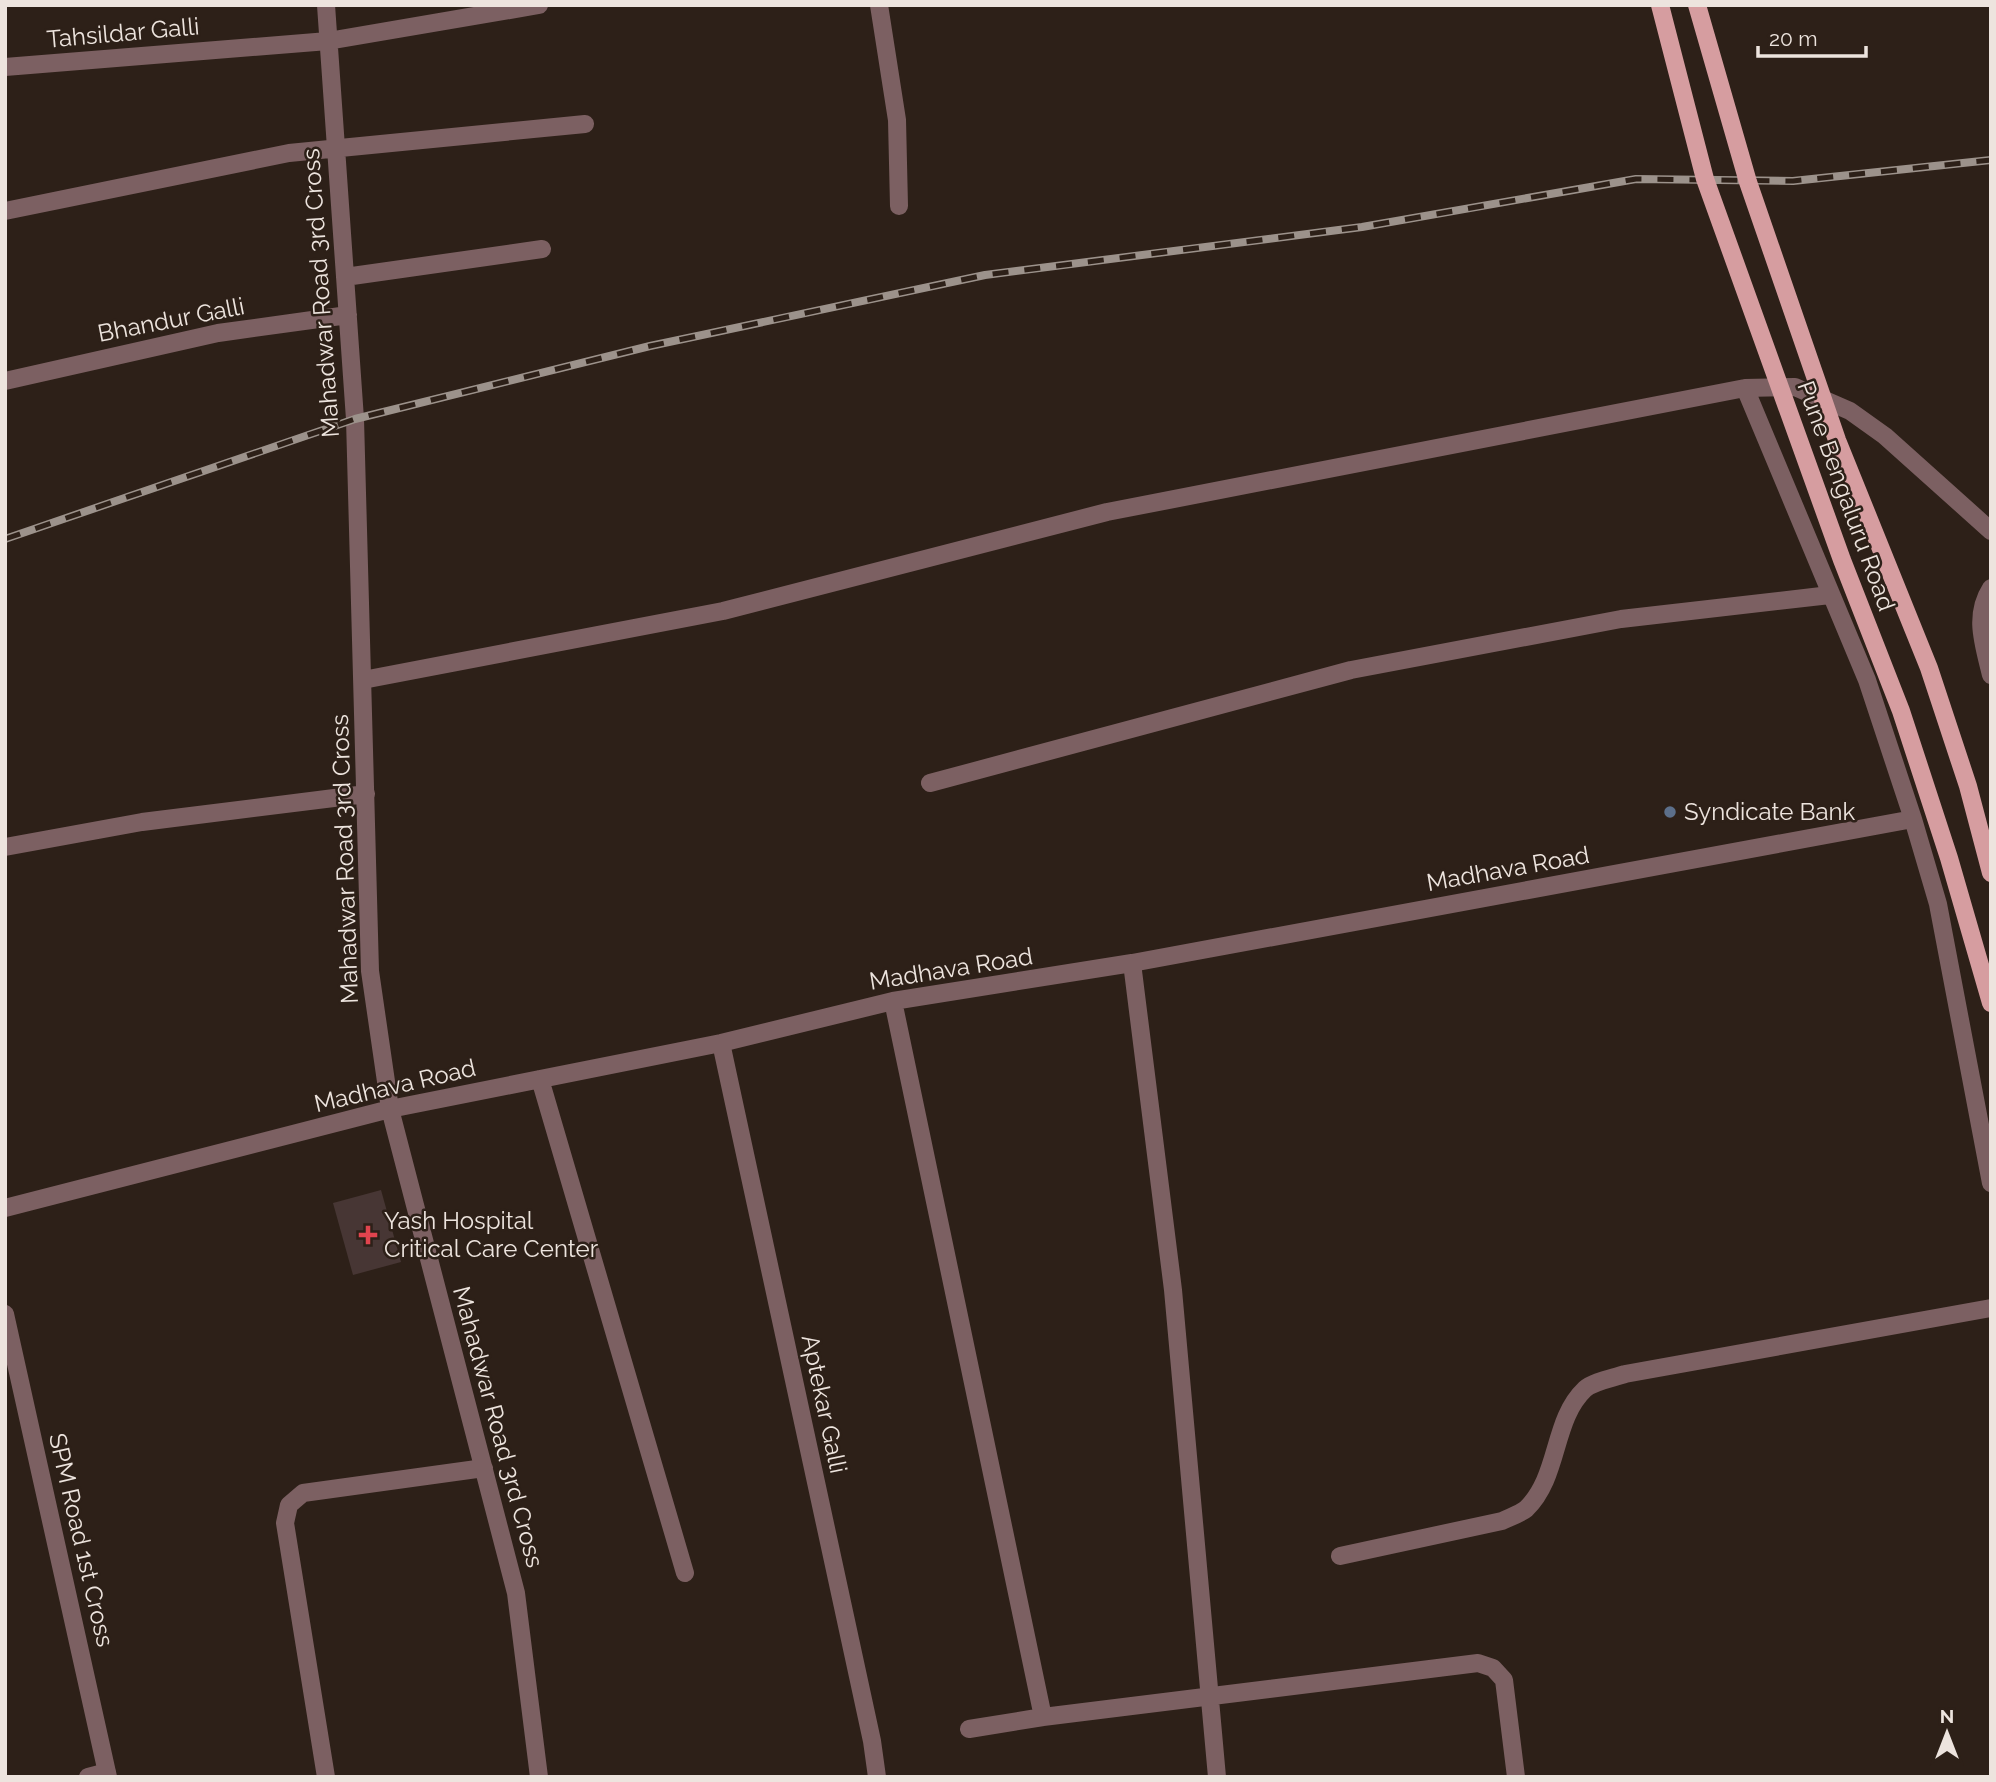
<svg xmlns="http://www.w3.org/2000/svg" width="1996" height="1782" viewBox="0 0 1996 1782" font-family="Raleway,sans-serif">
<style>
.building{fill:#473634}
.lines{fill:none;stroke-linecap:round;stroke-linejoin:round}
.street{stroke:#7c6062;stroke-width:18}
.rail-casing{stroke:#9c928b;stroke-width:8}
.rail{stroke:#2d2018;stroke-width:5;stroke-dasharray:16;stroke-linecap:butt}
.primary-bridge{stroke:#d69da0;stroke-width:18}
.service-dot{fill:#5c6f8a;stroke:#2d2018;stroke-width:2.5}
.health-dot{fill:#e0444e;stroke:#2d2018;stroke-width:2.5}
.labels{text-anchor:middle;stroke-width:5;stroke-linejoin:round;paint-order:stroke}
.street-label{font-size:24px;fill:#ede4de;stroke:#2d2018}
.poi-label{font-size:24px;fill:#ede4de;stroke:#2d2018;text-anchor:start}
</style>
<rect width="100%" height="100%" fill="#2d2018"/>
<path class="building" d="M 381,1190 L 401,1262 L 353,1275 L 333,1203 Z"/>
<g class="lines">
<path class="street" d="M 326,5 L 355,419 L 370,971 L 390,1109 L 516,1593 L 539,1777
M 879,5 L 897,120 L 899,206
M 5,67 L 328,41 L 539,5
M 5,211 L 289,153 L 585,124
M 345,277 L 542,249
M 5,381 L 218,333 L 348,315
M 1745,388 L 1867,680 L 1913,819 L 1938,904 L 1991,1183
M 1991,588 C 1973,616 1984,645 1991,675
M 363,680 L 723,611 L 1107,512 L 1745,388 L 1795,387 L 1850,411 L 1885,436 L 1991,531
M 930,783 L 1351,670 L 1621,619 L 1830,595
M 5,847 L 142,822 L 366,794
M 1132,963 L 1173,1290 L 1217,1777
M 893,1001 L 1043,1717
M 721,1043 L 872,1741 L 877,1777
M 540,1079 L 685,1573
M 5,1208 L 390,1109 L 721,1043 L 893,1001 L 1132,963 L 1913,819
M 5,1314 L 108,1777
M 1340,1556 L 1502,1521 C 1510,1517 1520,1514 1526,1509 C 1560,1476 1552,1420 1585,1389 C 1594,1381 1614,1378 1625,1374 L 1991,1308
M 969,1729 L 1043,1717 L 1478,1663 L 1493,1668 L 1504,1680 L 1516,1777
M 88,1777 L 107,1772
M 326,1777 L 285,1523 L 289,1505 L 303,1493 L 484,1468"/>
<defs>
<path id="rail" d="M 5,539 L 355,419 L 650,346 L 985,275 L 1362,227 L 1636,179 L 1793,181 L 1991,160"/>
</defs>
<use href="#rail" class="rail-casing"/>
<use href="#rail" class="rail"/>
<path class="primary-bridge" d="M 1660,5 L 1705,179 L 1842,560 L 1901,711 L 1949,858 L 1991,1003
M 1697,5 L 1748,182 L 1837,440 L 1929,668 L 1968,786 L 1991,873"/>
</g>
<circle class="service-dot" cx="1670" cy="812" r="7"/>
<path class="health-dot" d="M364.5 1224.5h7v7h7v7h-7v7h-7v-7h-7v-7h7z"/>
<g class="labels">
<g class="street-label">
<text transform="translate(123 33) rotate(-5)" y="8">Tahsildar Galli</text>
<text transform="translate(321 293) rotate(-94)" y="8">Mahadwar Road 3rd Cross</text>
<text transform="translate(171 320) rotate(-11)" y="8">Bhandur Galli</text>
<text transform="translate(1846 496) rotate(70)" y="8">Pune Bengaluru Road</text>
<text transform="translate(345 859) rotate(-92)" y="8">Mahadwar Road 3rd Cross</text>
<text transform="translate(1508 869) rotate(-10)" y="8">Madhava Road</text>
<text transform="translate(951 969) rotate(-9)" y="8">Madhava Road</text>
<text transform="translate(395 1086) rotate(-13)" y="8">Madhava Road</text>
<text transform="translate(824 1404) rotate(78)" y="8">Aptekar Galli</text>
<text transform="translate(498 1427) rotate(75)" y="8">Mahadwar Road 3rd Cross</text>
<text transform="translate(81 1540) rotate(77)" y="8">SPM Road 1st Cross</text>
</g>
<g class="poi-label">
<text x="1684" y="820">Syndicate Bank</text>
<text x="384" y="1229">Yash Hospital<tspan x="384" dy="28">Critical Care Center</tspan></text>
</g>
</g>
<rect width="1996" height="1782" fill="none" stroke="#ede4de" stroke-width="14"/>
<g transform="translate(1947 1733)" stroke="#2d2018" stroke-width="5" paint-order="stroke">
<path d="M0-5L12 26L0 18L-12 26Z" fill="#ede4de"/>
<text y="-10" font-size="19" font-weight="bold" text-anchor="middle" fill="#ede4de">N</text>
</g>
<path d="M1758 46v10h108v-10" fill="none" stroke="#ede4de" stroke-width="3.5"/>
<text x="1769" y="46" font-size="21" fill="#ede4de" stroke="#2d2018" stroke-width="5" paint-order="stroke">20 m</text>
</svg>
